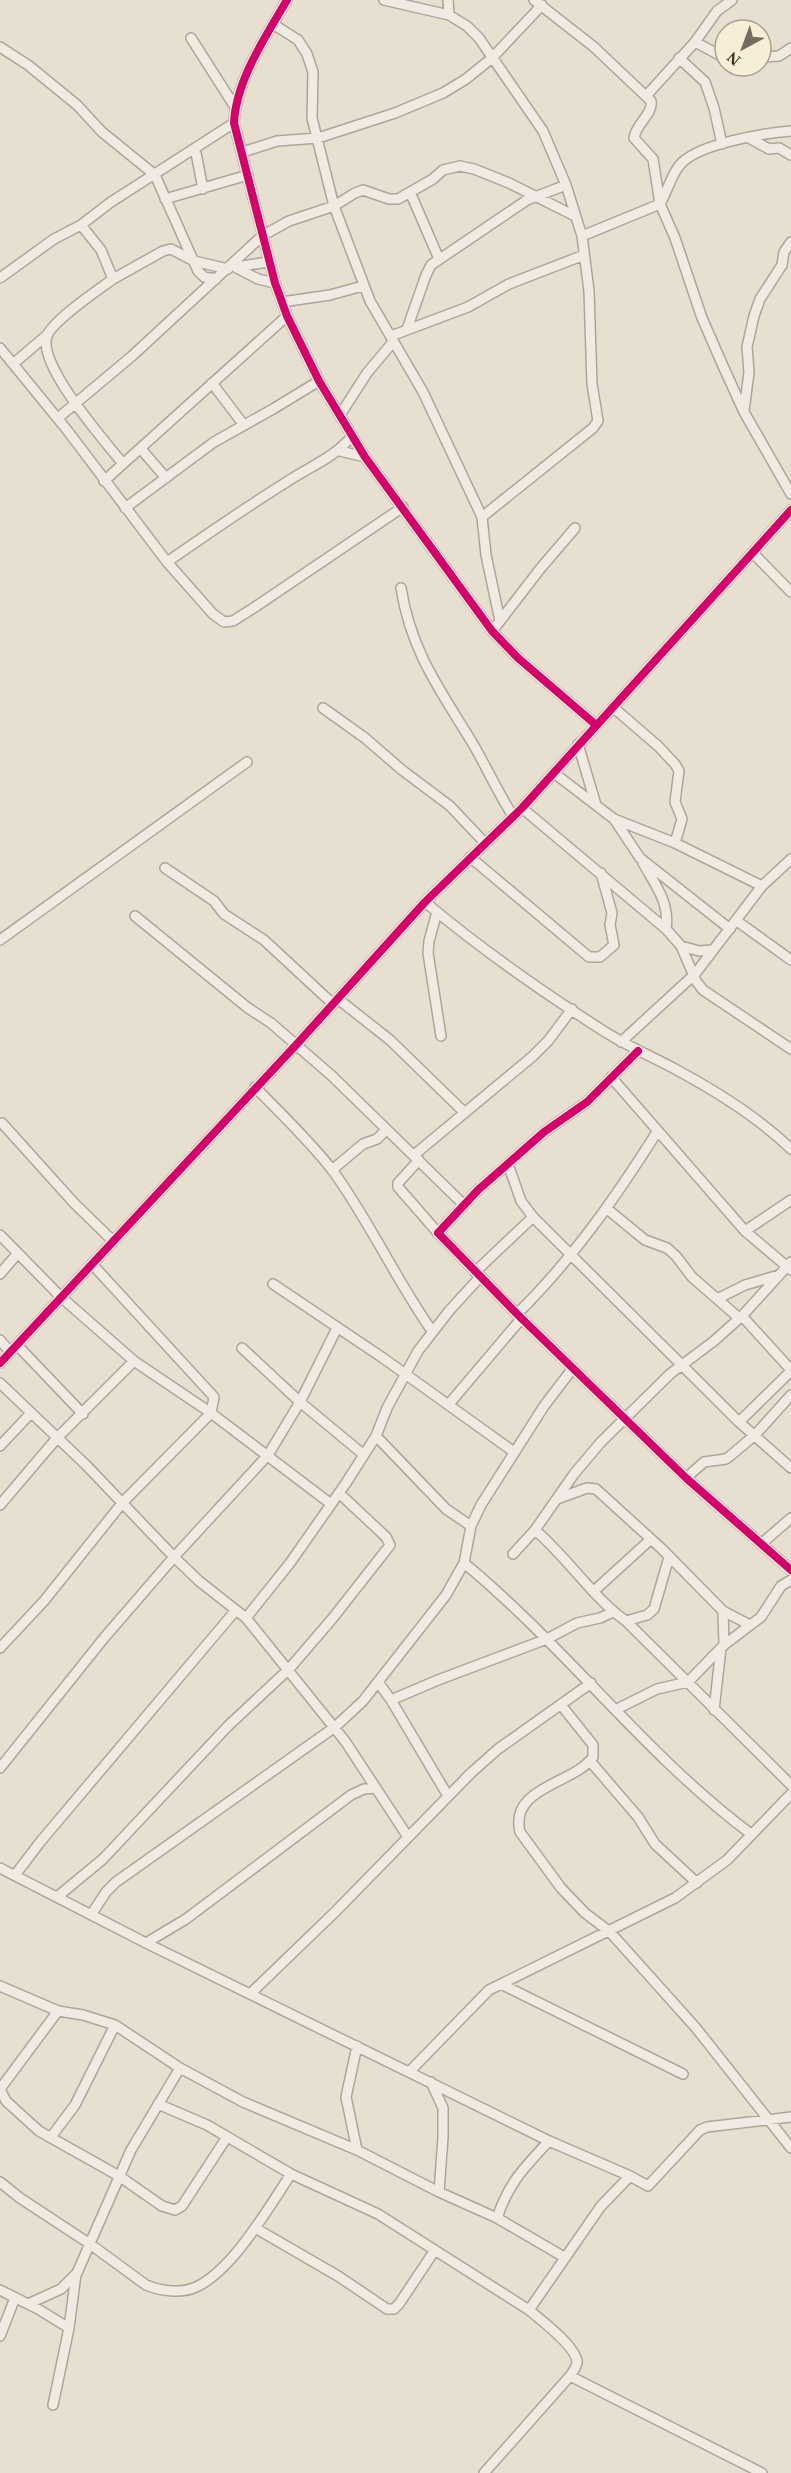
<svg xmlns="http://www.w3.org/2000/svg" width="791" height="2473" viewBox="0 0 791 2473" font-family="Georgia,serif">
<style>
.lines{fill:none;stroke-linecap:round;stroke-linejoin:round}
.street-casing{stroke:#ada599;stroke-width:12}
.street{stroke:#efebe3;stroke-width:9}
.cycleway-casing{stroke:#f7eed8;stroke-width:11}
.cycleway{stroke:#d6006c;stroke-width:8}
</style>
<rect width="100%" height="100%" fill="#e7e0d1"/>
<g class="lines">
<defs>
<path id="street" d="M 287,0 C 266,36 236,80 234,123 L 275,283 L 287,316 L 319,381 L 365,457 L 492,631 L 518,658 L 596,725
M 384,0 L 449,15 L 467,26 L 479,38 L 543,131 L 566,185 L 582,236 L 589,291 L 592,384 L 598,421 L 593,428 L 482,517
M 448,0 L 449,15
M 534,0 L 594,47 L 651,101 C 653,115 636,123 634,138 L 653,159 L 660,204 L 675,238 L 702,318 L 723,366 L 744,412 L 791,494
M 273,24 L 298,40 L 307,54 L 313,72 L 312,118 L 334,206 L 370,301 L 423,392 L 482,517 L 486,555 L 500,621 L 492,631
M 191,38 L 235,107
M 695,42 L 725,58
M 0,47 L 28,65 L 77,105 L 102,132 L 155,175 L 198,271 L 204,277 L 216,279
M 761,57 L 779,56 L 791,48
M 679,58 L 705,82 L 714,108 L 722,144
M 646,96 L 695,42 L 717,11 L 732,0
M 749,138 L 769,149 L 779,148 L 791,155
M 195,148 L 203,189
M 243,152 L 277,141 L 318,138 L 395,113 L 443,93 L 466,79 L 492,58 L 542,5
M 410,192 L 439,259
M 165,199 L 248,175
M 81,225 L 101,250 L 113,279 L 163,251 L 171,249 L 194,261 L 228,269
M 582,236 L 660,204 C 667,192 671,176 679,166 C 695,144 765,133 791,131
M 235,267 L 258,279 L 275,283
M 235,267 L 268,262
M 0,278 L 54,239 L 81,225 L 111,202 L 234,123
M 113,279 C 98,290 52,321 47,336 C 37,365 105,441 123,464
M 282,302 L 330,295 L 363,286
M 407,329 L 426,275 L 431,265 L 527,200 L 566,185
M 391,336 L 468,307 L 509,284 L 584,255
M 0,348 L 67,430 L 167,562 L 213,614 L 224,622 L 233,621 L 255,607 L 403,507
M 13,364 L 47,335
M 212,383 L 243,424
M 744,411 L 749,372 L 747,347 L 754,316 L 760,299 L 782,265 L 784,252 L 791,242
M 340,415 L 367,373 L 393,342
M 58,418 L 132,356 L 262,236 L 289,221 L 334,206 L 355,193 L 363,190 L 389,199 L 398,199 L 433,179 L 443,170 L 460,166 L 474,169 L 509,183 L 575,216
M 141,449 L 166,478
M 340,451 L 365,457
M 104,481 L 287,316
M 125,508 L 214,442 L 273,409 L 319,381
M 753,553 L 791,592
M 167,562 C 206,535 245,508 285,483 C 310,466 333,459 352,436
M 401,588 C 411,652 441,691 473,744 C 487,768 498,793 513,816
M 500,621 L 540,569 L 575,528
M 323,708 L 365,738 L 402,770 L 450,806 L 484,842
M 614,708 L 658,746 L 675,764 L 679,771 L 675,802 L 682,819 L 675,843
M 578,744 L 596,805
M 554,773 L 614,819 L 640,858 L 730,929
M 522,808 L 666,929 L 681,946 L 696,981 L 703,990 L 791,1049
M 614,819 L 675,843 L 762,886
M 470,857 L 589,957 L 600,957 L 614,945 L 610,925 L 612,913 L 601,873
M 643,863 C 655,885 670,902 666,929
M 165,868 L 214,901 L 224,914 L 264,940 L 333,1004
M 425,902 C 481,949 541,991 602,1030 C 625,1045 651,1056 675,1069 C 716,1091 757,1116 791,1149
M 437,912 L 429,941 L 428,953 L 441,1036
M 135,916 L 248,1008 L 271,1023 L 332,1076 L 463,1204
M 737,921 L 791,960
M 0,940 L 247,762
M 681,946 L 699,951 L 712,950
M 338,999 L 390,1040 L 465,1113
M 621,1042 L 695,974 L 762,886 L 791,859
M 638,1051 L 587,1102 L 544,1132 L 478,1190 L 438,1233 L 517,1314 L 686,1478 L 791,1570
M 611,1077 L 745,1231 L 791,1270
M 255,1087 C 281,1114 310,1141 333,1171 C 370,1222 396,1280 432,1331
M 2,1123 L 74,1203 L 113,1241
M 414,1155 L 533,1056 L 548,1041 L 572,1009
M 419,1160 L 398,1183 L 398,1187 L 438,1233
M 508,1164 L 521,1201 L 533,1217 L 739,1422 L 791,1468
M 332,1170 L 363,1144 L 377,1139 L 386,1130
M 606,1208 L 645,1240 L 667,1248 L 676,1256 L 692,1277 L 739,1318
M 745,1231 L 791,1200
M 0,1235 L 61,1297 L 134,1361 L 211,1413 L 331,1504
M 791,1262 L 742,1316 L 714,1341 L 670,1374 L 601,1442 L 574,1474 L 535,1530 C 567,1557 593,1598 626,1621 L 791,1785
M 475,1272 L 533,1217
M 0,1274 L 18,1253
M 273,1284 L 383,1358 L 514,1452
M 717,1299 L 745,1285 L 779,1275
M 517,1314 C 572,1260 616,1197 657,1132
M 742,1316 L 791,1370
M 0,1340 L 10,1352
M 17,1345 L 83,1414
M 242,1348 L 300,1402 L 337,1328
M 0,1363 L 296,1045 L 425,902 L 522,808 L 791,510
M 0,1383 L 86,1465 L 174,1557 L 199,1581 L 246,1618 L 345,1741 L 408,1837
M 449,1404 L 521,1319
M 739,1422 L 791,1371
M 376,1436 L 446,1509 L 471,1526
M 0,1446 L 31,1413
M 686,1478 L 704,1462 L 726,1459 L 730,1456 L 755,1435 L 791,1395
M 557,1499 L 587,1488 L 596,1489 L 662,1549 L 723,1611 L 748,1624
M 0,1505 L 57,1438 L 134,1361
M 761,1544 L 791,1518
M 513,1554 L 535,1530
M 464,1563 C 566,1647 645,1755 751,1834
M 594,1591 L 651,1539
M 723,1611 L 724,1645
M 246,1618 L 290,1563 L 346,1483 L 376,1436 L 387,1408 L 418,1351 L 449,1311 L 480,1277
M 626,1621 L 647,1615 L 654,1609 L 669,1557
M 0,1648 L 44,1601 L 123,1502 L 211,1413 L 214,1397 L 92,1264
M 378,1682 L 391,1700 L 438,1680 L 547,1639 L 577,1623 L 600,1618 L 613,1612
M 391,1700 L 448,1796
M 561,1705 L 593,1745 L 593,1757 C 574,1784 509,1787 520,1832 L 561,1888 L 585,1913 L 610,1932 L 696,2028 L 791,2148
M 617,1709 L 657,1689 L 688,1682 L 724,1645 L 761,1617 L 781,1586 L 791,1580
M 714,1710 L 721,1648
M 590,1761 L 638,1817 L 655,1844 L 697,1883
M 0,1768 L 104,1638 L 174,1557 L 268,1455 L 300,1402 L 364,1455
M 0,1868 L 146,1943 L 549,2141 L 630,2176
M 15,1875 L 41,1841 L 236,1610
M 57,1897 L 103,1859 L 228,1726 L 289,1669 L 332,1619 L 387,1549 L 390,1545 L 386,1537 L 339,1493
M 91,1915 L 106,1892 L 116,1882 L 335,1727 L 363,1701 L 446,1595 L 464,1563 L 471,1526 L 481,1505 L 544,1406 L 573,1368
M 146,1943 L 186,1919 L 351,1795 L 364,1789 L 375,1788
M 501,1984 L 683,2074
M 0,1986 L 58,2011 L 83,2015 L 115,2025 L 180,2068 L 243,2102 L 357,2150 L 439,2192 L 497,2218 L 564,2257
M 250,1994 L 335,1912 L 471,1773 L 498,1749 L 591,1683
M 58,2011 L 0,2089 L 6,2101 L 39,2131 L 119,2176 L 162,2206 L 175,2210 L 182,2206 L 227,2137
M 410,2071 L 489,1990 L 675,1898 L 727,1860 L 791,1794
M 431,2082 L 443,2108 L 443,2137 L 439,2192
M 158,2104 L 207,2125 L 291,2174 L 378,2214 L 529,2310
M 51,2137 L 75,2105 L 115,2025
M 357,2150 L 346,2097 L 357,2046
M 0,2182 L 20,2198 L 90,2244 L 146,2285 C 161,2291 181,2294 196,2287 C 232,2271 269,2207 291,2174
M 497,2218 C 509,2182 524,2168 549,2141
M 255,2228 L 338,2276 L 387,2309 L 394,2309 L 399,2304 L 435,2250
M 0,2290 L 38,2309 L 69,2328
M 28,2304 L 61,2289 L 77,2273 L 131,2150 L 180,2068
M 0,2336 L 15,2298
M 570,2376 L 762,2473
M 53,2405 L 69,2328 L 76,2274
M 484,2473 L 570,2376 C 573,2372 576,2367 577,2363 C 578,2348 540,2319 529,2310 L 601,2206 L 630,2176 L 648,2186 L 700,2130 L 707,2127 L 791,2117"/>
</defs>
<use href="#street" class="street-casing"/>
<use href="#street" class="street"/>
<defs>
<path id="cycleway" d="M 287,0 C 266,36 236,80 234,123 L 275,283 L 287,316 L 319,381 L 365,457 L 492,631 L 518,658 L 596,725
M 638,1051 L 587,1102 L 544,1132 L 478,1190 L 438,1233 L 517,1314 L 686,1478 L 791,1570
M 0,1363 L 296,1045 L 425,902 L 522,808 L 791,510"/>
</defs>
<use href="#cycleway" class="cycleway-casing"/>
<use href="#cycleway" class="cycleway"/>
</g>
<g transform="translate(743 48) rotate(221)"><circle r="28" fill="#f7eed8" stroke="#ada18e" stroke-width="1.5"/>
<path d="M0-4.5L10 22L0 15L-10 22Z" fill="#786c5e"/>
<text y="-9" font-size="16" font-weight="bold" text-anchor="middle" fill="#3d2e20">N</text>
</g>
</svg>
